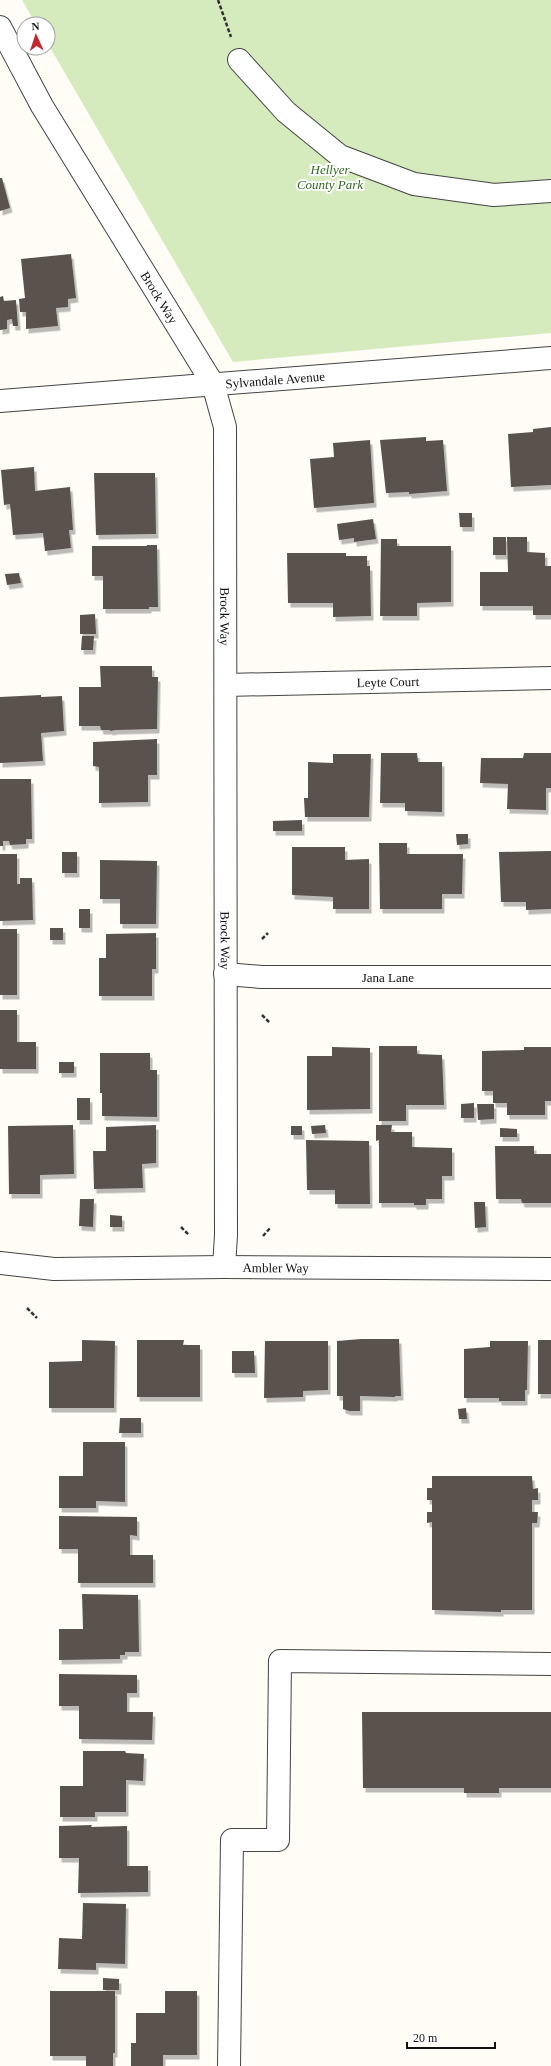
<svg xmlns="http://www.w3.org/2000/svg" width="551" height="2066" viewBox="0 0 551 2066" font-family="Georgia,serif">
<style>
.green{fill:#d5ebbd}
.building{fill:#5a524d;filter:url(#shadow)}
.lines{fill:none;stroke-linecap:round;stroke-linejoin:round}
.minor-casing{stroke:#444;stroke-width:24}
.path{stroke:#333;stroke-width:2.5;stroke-dasharray:4 2;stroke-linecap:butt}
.minor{stroke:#fff;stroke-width:22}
.labels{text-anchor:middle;stroke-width:4;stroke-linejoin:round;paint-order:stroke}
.park-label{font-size:13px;font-style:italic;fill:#2f6b1f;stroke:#fff}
.street-label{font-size:13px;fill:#111;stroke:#fff}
</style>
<defs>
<filter id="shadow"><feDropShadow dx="2.5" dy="4.5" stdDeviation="0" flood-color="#0004"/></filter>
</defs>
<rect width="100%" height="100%" fill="#fffdf5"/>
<path class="green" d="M 22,0 L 551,0 L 551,333 L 233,362 L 48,44 L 48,24 L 36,24 Z"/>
<path class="building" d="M 0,178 L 2,178 L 10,208 L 0,211 Z
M 71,254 L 76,298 L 68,299 L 68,307 L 56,308 L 58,326 L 26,329 L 26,312 L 20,312 L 19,299 L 25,298 L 21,259 Z
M 3,296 L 4,301 L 16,300 L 18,326 L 13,326 L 12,319 L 7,320 L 7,329 L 0,330 L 0,297 Z
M 551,427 L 551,485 L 511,487 L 508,434 L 533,432 L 533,429 Z
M 426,437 L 426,441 L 443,440 L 447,491 L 409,494 L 409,492 L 386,493 L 380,440 Z
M 370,440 L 374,503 L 314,508 L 310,459 L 334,457 L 333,443 Z
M 34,467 L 35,491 L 70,487 L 73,530 L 69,530 L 71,548 L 45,551 L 43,533 L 13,535 L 10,504 L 4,505 L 1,470 Z
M 94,473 L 155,473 L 156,534 L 96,535 Z
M 459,513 L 472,513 L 472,527 L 460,527 Z
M 373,519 L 376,539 L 354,542 L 354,538 L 339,540 L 337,524 Z
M 493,537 L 506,537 L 506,555 L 493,555 Z
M 507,537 L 527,537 L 527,552 L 545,553 L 545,566 L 551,566 L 551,615 L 533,615 L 533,606 L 480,606 L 480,572 L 508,572 Z
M 381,539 L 397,539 L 397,546 L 451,546 L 451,602 L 417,603 L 417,616 L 380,616 Z
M 147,545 L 157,545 L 158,607 L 149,607 L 149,609 L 103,609 L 103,576 L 92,576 L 92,546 L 147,546 Z
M 287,553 L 346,553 L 346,556 L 367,556 L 367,566 L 370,566 L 371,616 L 333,617 L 333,603 L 288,603 Z
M 19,573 L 21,583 L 7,585 L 5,574 Z
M 95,614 L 96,634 L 80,634 L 80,615 Z
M 82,636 L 94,636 L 93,650 L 81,650 Z
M 100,666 L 152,666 L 152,677 L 158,677 L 157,729 L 116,730 L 110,731 L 110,730 L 101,730 L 100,726 L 79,726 L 79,687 L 101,687 Z
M 41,695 L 41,697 L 62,696 L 64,731 L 41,733 L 43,761 L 0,763 L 0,697 Z
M 157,739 L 157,775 L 148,775 L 148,802 L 99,803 L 99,767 L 93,766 L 93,742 Z
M 381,753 L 417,753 L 418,762 L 442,762 L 442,812 L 405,811 L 405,803 L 380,803 Z
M 524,753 L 551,753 L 551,788 L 546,788 L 546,810 L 507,809 L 508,784 L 480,783 L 481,758 L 523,758 Z
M 333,754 L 371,754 L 369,817 L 305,817 L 304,798 L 308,798 L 308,762 L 333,763 Z
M 0,779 L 31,779 L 32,839 L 26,839 L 26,844 L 10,845 L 9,841 L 3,841 L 3,846 L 0,846 Z
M 302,820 L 302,831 L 273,831 L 273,821 Z
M 456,834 L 468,834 L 468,844 L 457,845 Z
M 379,843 L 407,843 L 407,854 L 463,854 L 462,894 L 442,894 L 442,909 L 380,909 Z
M 292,847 L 345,847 L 345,860 L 369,859 L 369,909 L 333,909 L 333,897 L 292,895 Z
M 551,851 L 551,909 L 526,910 L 526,902 L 501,902 L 499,852 Z
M 62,852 L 77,852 L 77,873 L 62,873 Z
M 0,854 L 17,854 L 17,884 L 20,884 L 20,878 L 32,878 L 33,920 L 0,921 Z
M 100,860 L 157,861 L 156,924 L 120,924 L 120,899 L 100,899 Z
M 79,909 L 90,909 L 90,928 L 79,928 Z
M 50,928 L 63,928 L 63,940 L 50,940 Z
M 0,929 L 17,929 L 17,995 L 0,995 Z
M 156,933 L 156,969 L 152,969 L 152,996 L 99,996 L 99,958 L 106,958 L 106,934 Z
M 0,1010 L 17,1010 L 17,1042 L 36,1042 L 36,1069 L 0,1069 Z
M 379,1046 L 417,1046 L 417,1054 L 442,1055 L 444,1105 L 406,1105 L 406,1121 L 379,1121 Z
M 332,1047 L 370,1048 L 370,1109 L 307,1110 L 307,1056 L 332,1056 Z
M 524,1047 L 551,1047 L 551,1101 L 545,1101 L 545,1115 L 507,1115 L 507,1103 L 493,1103 L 493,1091 L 482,1091 L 482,1051 L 524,1050 Z
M 100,1053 L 150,1053 L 150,1070 L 157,1070 L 157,1117 L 102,1116 L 102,1093 L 100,1093 Z
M 59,1062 L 74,1062 L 74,1073 L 59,1073 Z
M 77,1098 L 90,1098 L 90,1120 L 77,1120 Z
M 474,1103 L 474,1118 L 461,1118 L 461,1104 Z
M 477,1104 L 494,1104 L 494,1119 L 478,1120 Z
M 73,1125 L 74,1174 L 40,1175 L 40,1194 L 9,1194 L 8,1126 Z
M 156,1125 L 156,1163 L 142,1164 L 143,1188 L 94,1189 L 93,1151 L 106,1151 L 106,1127 Z
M 325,1125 L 326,1133 L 312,1134 L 311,1126 Z
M 376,1125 L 392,1125 L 391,1132 L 412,1132 L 412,1147 L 452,1148 L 452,1176 L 442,1176 L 442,1199 L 426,1199 L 426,1205 L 414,1205 L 414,1203 L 379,1203 L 379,1140 L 376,1141 Z
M 291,1126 L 302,1126 L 302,1135 L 291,1135 Z
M 500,1128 L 517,1129 L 517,1137 L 500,1137 Z
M 306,1140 L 369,1141 L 370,1204 L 335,1204 L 335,1190 L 307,1190 Z
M 495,1146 L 534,1146 L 534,1154 L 551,1154 L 551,1203 L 522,1203 L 521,1199 L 496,1199 Z
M 80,1199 L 94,1199 L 93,1227 L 79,1226 Z
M 474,1202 L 485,1202 L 486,1227 L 475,1228 Z
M 110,1215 L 122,1216 L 122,1227 L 110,1227 Z
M 361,1339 L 399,1339 L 401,1396 L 395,1396 L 395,1397 L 360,1396 L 360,1411 L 349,1411 L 343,1409 L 343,1396 L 337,1396 L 337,1341 Z
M 82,1340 L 115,1341 L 114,1408 L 49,1408 L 49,1362 L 82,1361 Z
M 137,1340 L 184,1340 L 183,1345 L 200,1345 L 200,1397 L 137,1397 Z
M 538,1340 L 551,1340 L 551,1394 L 538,1394 Z
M 265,1341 L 328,1341 L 328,1390 L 303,1391 L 303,1397 L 264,1398 Z
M 490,1341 L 528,1341 L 527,1390 L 525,1390 L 525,1401 L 499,1401 L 499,1398 L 464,1398 L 464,1349 L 490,1347 Z
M 232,1351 L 254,1351 L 255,1373 L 232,1373 Z
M 466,1408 L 467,1419 L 459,1419 L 458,1409 Z
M 120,1418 L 141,1418 L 141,1433 L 119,1433 Z
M 83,1442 L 125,1442 L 125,1502 L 96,1501 L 96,1508 L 59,1508 L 59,1476 L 83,1476 Z
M 432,1476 L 532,1476 L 533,1489 L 538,1488 L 538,1500 L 532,1500 L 532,1512 L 538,1512 L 537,1523 L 532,1523 L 532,1610 L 501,1610 L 501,1612 L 432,1610 L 432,1522 L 427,1523 L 427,1512 L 432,1512 L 432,1500 L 427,1500 L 427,1488 L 432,1488 Z
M 59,1516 L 137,1517 L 137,1536 L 130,1535 L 130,1555 L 153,1555 L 153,1583 L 78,1583 L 78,1549 L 59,1549 Z
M 82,1594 L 138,1595 L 139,1652 L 125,1652 L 125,1655 L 120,1655 L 120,1659 L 59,1660 L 59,1629 L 83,1629 Z
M 59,1674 L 137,1675 L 137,1693 L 127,1693 L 127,1712 L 153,1712 L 152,1740 L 79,1739 L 79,1706 L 59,1706 Z
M 362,1712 L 551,1712 L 551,1788 L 499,1788 L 499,1793 L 464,1793 L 464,1788 L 363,1788 Z
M 83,1751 L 125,1751 L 126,1753 L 144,1754 L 143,1781 L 126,1780 L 126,1812 L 95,1812 L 95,1817 L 60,1817 L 60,1786 L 83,1786 Z
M 92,1825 L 91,1827 L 127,1826 L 127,1866 L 148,1866 L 148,1892 L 78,1893 L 79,1858 L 59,1858 L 59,1826 Z
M 83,1903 L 126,1904 L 125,1964 L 96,1963 L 96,1970 L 58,1969 L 59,1938 L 82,1939 Z
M 103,1978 L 119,1979 L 119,1990 L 103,1990 Z
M 50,1991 L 115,1991 L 115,2053 L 113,2053 L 113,2066 L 86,2066 L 86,2056 L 50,2056 Z
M 165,1991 L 197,1991 L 197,2055 L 163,2055 L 163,2066 L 131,2066 L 131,2043 L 136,2043 L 136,2013 L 165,2013 Z"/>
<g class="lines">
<defs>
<g id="minor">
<path id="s1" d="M 0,27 L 42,106 L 213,384 L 225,427 L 226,1235 L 224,1267"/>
<path d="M 239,60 L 286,112 L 340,156 L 414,184 L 494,195 L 551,191"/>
<path id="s2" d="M 0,401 L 551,358"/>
<path id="s3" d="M 226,685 L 551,678"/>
<path id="s4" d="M 225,974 L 262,977 L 551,977"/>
<path id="s5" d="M 0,1263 L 54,1269 L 224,1267 L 551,1269"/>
<path d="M 229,2066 L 232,1840 L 278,1840 L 280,1661 L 551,1664"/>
</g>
</defs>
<use href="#minor" class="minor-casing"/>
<path class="path" d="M 218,0 L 231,37
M 262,939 L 268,933
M 262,1015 L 270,1023
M 181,1227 L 189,1235
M 263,1236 L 271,1227
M 27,1308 L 37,1318"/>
<use href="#minor" class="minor"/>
</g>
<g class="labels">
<g class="park-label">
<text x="330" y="174">Hellyer<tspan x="330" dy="15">County Park</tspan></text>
</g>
<g class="street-label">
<text dy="5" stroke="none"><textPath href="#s1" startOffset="314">Brock Way</textPath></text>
<text dy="5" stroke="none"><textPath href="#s2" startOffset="276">Sylvandale Avenue</textPath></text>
<text dy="5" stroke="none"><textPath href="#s1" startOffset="650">Brock Way</textPath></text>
<text dy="5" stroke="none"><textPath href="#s3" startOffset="162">Leyte Court</textPath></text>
<text dy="5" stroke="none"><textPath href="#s1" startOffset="974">Brock Way</textPath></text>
<text dy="5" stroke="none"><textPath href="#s4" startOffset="163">Jana Lane</textPath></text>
<text dy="5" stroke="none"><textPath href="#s5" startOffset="276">Ambler Way</textPath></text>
</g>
</g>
<g transform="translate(36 36) rotate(357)"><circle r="19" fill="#ffffff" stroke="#a0a0a0"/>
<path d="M0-3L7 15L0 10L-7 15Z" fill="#c4262e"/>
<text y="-6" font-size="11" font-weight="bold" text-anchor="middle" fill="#111111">N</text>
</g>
<path d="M407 2042v6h88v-6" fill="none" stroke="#111111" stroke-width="2"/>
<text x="413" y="2042" font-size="12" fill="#111111" stroke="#ffffff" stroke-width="3" paint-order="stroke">20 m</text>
</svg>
